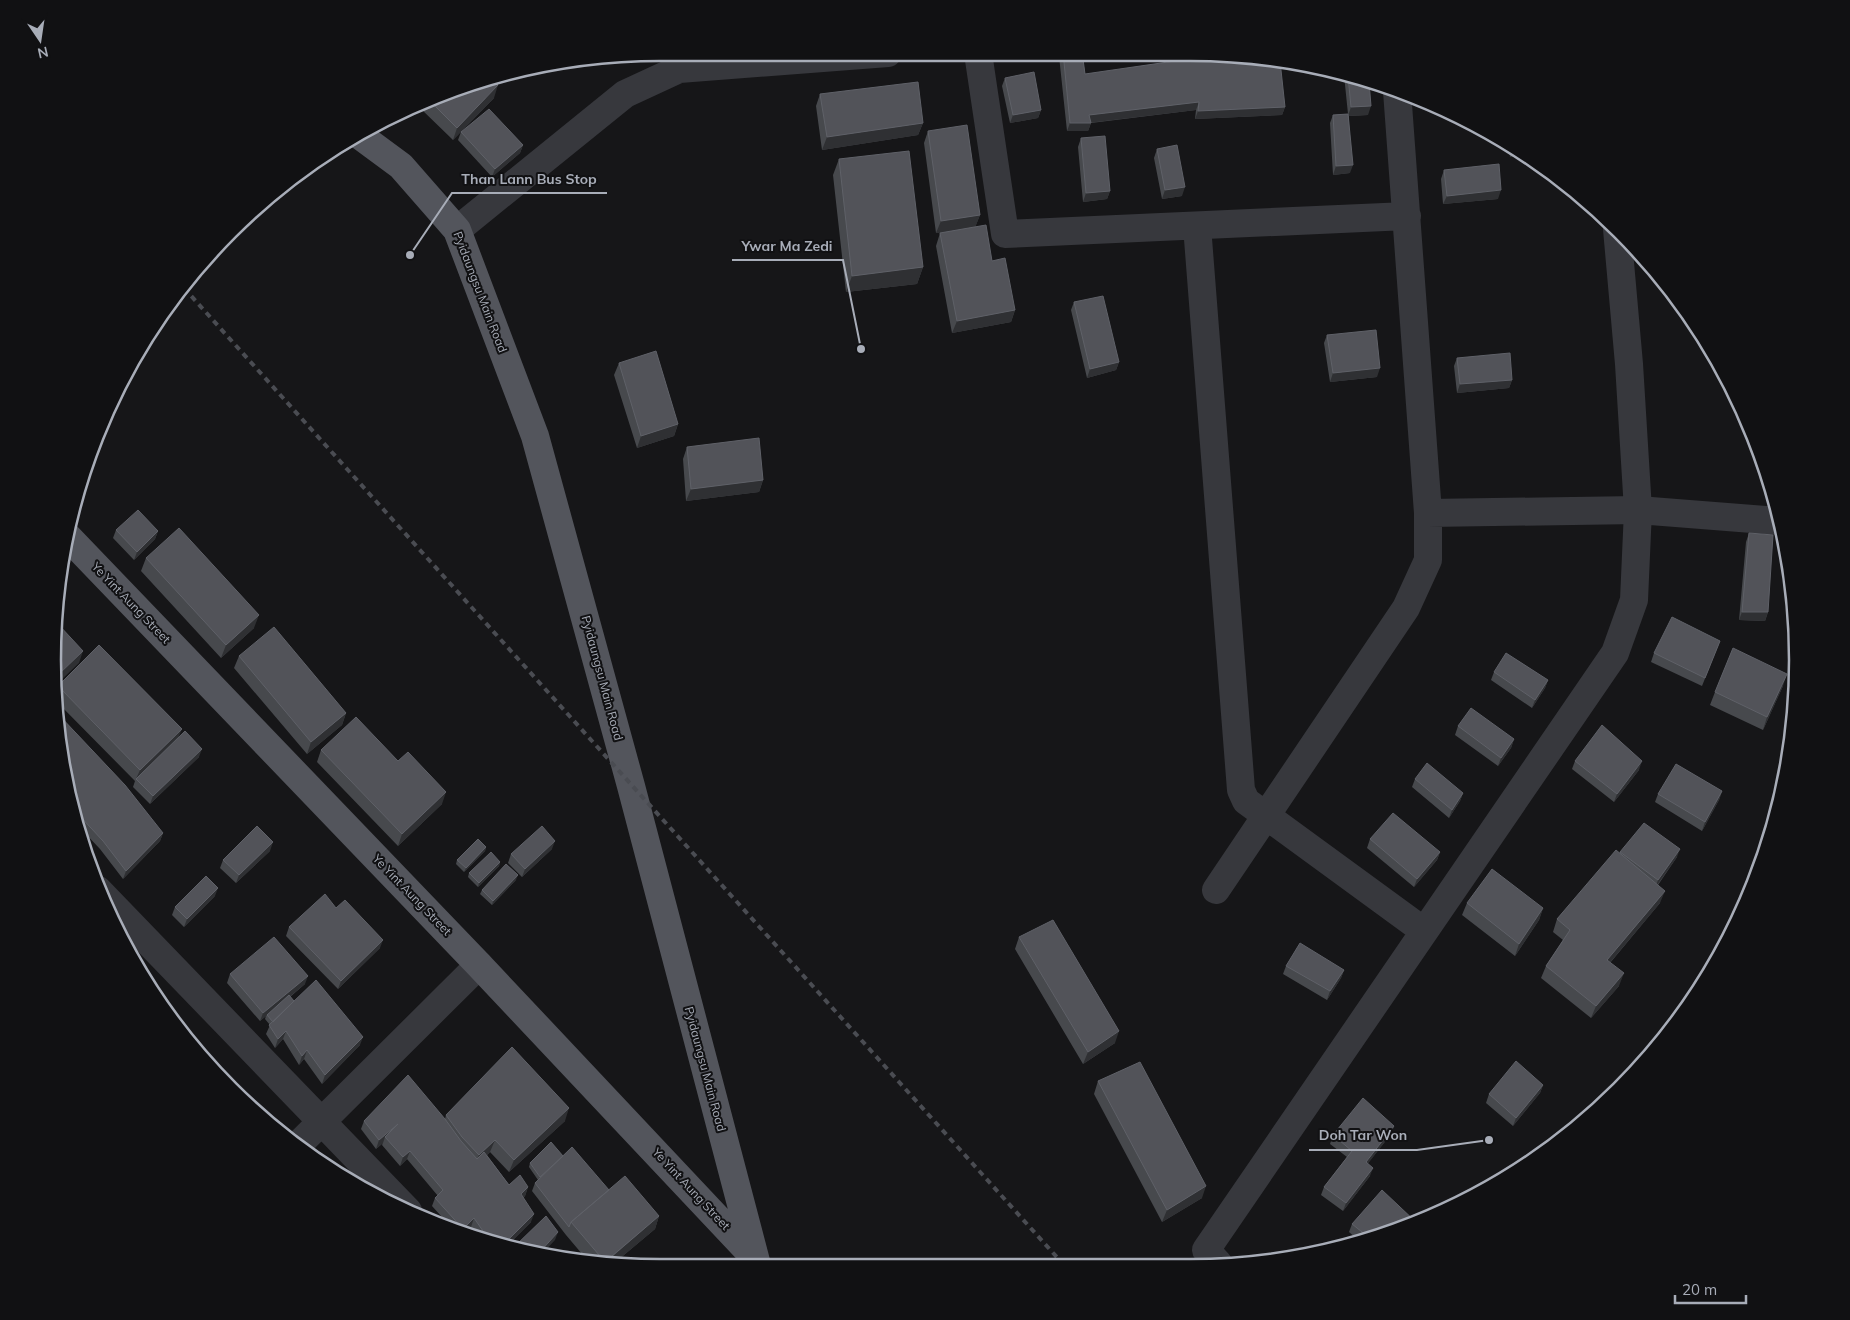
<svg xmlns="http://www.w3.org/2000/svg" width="1850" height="1320" viewBox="0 0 1850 1320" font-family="Mulish,sans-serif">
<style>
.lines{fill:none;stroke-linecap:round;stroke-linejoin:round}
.minor{stroke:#37383d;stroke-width:28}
.major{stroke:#53555c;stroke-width:28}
.rail{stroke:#4a4c52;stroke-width:4;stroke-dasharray:6 5;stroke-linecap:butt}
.wall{fill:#47494d}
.shaded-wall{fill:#2f3033}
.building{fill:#525359;stroke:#5f6168}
.labels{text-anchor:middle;stroke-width:4;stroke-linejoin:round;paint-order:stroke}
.street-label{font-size:12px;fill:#a8adb8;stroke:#111113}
.rim{fill:none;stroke:#a8adb8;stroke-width:2.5}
.leader{fill:none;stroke:#a8adb8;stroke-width:2}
.callout-dot{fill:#a8adb8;stroke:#111113;stroke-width:2}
.callout-label{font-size:14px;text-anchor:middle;font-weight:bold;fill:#a8adb8;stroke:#111113;stroke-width:4;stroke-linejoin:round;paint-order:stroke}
</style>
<rect width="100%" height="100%" fill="#161618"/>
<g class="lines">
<path class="minor" d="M 978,53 L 1005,234 L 1407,216
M 1197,226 L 1241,790 L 1246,801 L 1424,931
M 457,230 L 625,94 L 679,69 L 888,53
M 1428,513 L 1638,510 L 1778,521
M 98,890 L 408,1211
M 1216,890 L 1406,608 L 1428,560 L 1428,513 L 1397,91
M 297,1146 L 479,965
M 1218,1263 L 1206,1250 L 1615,653 L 1634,600 L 1638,510 L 1629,364 L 1617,229"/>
<path class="major" d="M 359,135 L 401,166 L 457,230 L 535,436 L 631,786 L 757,1265
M 67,536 L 479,965 L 752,1255"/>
<path class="rail" d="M 184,288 L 1063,1264"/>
</g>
<path class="wall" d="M 1060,52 L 1082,52 L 1085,74 L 1285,107 L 1282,115 L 1195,119 L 1196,110 L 1091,123 L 1088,131 L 1067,131 L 1059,56 Z
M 1344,75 L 1369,82 L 1368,115 L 1349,116 L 1350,173 L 1333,175 L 1330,123 L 1333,115 L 1348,114 Z
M 1005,78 L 1041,110 L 1038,118 L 1010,123 L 1002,86 Z
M 820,94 L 923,123 L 918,135 L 822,150 L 816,106 Z
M 494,98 L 453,140 L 419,107 L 421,102 L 427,99 Z
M 928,131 L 980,215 L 975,227 L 1015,310 L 1011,322 L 952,333 L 936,246 L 940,233 L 957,230 L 936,233 L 924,143 Z
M 461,132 L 523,145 L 520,153 L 492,177 L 458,140 Z
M 1081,138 L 1110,191 L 1107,199 L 1083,202 L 1078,147 Z
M 1509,145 L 1524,156 L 1510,157 Z
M 1157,149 L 1182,196 L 1162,199 L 1154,158 Z
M 839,159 L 923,267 L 917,284 L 846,292 L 833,175 Z
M 1444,170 L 1498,199 L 1443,204 L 1441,179 Z
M 1074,302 L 1119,362 L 1116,370 L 1087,378 L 1071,310 Z
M 1327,335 L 1377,377 L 1330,382 L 1324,343 Z
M 1457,358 L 1512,380 L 1509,388 L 1457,393 L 1454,366 Z
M 619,363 L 678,424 L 674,436 L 637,448 L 614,375 Z
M 687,447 L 763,480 L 759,492 L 686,501 L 683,459 Z
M 116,530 L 158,531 L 155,539 L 134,560 L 113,538 Z
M 1749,533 L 1768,612 L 1765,621 L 1739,620 L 1746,542 Z
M 146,558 L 254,628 L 221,658 L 141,571 Z
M 1720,641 L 1702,686 L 1651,662 L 1654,653 Z
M 239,656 L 346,713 L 342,725 L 307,754 L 234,668 Z
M 1494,672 L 1548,680 L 1545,688 L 1532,708 L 1491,680 Z
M 58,686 L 178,737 L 199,757 L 150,804 L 133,787 L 135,781 L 58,703 Z
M 1783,686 L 1763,730 L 1710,705 L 1715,692 Z
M 1458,726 L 1514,739 L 1511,748 L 1498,766 L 1455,735 Z
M 58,739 L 163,833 L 160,841 L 123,879 L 100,849 L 82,830 Z
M 321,750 L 398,761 L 442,804 L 398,846 L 317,762 Z
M 1575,761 L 1639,770 L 1614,802 L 1572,769 Z
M 1415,779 L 1463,793 L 1460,801 L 1449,818 L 1412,787 Z
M 1722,791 L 1719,800 L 1702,831 L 1655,802 L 1658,794 Z
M 1370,839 L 1440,852 L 1437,860 L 1414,887 L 1367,848 Z
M 486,847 L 485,851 L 464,872 L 456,864 L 457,860 Z
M 552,849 L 522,877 L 508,863 L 511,854 Z
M 270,851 L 236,883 L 220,868 L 223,860 Z
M 1620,852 L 1677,857 L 1658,885 L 1660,903 L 1610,963 L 1619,986 L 1591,1018 L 1541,978 L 1546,966 L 1563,940 L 1553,932 L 1557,919 Z
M 500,862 L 499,866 L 478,887 L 468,877 L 469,873 Z
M 516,880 L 492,905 L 480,894 L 482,890 Z
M 215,896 L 184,927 L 172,915 L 175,907 Z
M 1467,903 L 1543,908 L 1539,920 L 1515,956 L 1462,915 Z
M 336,908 L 380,948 L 338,989 L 286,936 L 289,927 Z
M 1019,937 L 1115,1043 L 1083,1064 L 1015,949 Z
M 1286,966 L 1344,970 L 1341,978 L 1327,1000 L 1283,974 Z
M 230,974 L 305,984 L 290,997 L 294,1001 L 360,1045 L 322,1084 L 304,1059 L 299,1065 L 283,1039 L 275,1048 L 266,1034 L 270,1025 L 265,1019 L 266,1016 L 260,1021 L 227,983 Z
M 1098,1081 L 1202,1198 L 1162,1222 L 1094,1094 Z
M 1543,1085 L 1540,1093 L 1513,1126 L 1486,1103 L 1489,1094 Z
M 446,1115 L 565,1121 L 509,1172 L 490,1152 L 487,1155 L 509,1185 L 528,1187 L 525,1196 L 523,1198 L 531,1222 L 506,1247 L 503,1247 L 478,1236 L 471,1227 L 465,1232 L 451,1227 L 432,1206 L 435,1198 L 438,1196 L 407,1159 L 400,1166 L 382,1145 L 383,1143 L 376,1149 L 361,1129 L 364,1121 L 445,1119 Z
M 1394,1126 L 1391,1134 L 1368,1163 L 1370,1176 L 1343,1211 L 1321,1195 L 1324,1187 L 1347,1157 L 1330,1144 L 1333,1135 Z
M 563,1156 L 609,1190 L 659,1216 L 655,1229 L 612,1265 L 588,1261 L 566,1235 L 532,1191 L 535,1183 L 538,1180 L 529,1167 L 530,1163 Z
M 1417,1223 L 1357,1239 L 1349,1232 L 1352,1224 Z"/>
<path class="shaded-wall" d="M 498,85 L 494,98 L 453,140 L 457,128 Z
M 1199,102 L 1196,110 L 1088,123 L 1091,123 L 1088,131 L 1067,131 L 1070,123 L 1089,115 Z
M 1371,106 L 1368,115 L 1348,116 L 1351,107 Z
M 1285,107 L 1282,115 L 1195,119 L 1198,111 Z
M 1041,110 L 1038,118 L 1010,123 L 1013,115 Z
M 923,123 L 918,135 L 822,150 L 827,137 Z
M 523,145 L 520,153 L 492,177 L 495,169 Z
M 1513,149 L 1514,149 L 1524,156 L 1510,157 Z
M 1353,165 L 1350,173 L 1333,175 L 1336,166 Z
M 1185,187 L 1182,196 L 1162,199 L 1165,190 Z
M 1501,190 L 1498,199 L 1443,204 L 1447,196 Z
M 1110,191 L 1107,199 L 1083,202 L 1086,193 Z
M 980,215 L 975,228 L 936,233 L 941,221 Z
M 923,267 L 917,284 L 846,292 L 852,276 Z
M 1015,310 L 1011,322 L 952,333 L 957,321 Z
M 1119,362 L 1116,370 L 1087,378 L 1090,369 Z
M 1380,368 L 1377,377 L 1330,382 L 1333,373 Z
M 1512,380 L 1509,388 L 1457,393 L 1460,384 Z
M 678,424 L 674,436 L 637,448 L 641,436 Z
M 763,480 L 759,492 L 686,501 L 691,489 Z
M 158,531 L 155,539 L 134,560 L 137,552 Z
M 1742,612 L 1768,612 L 1765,621 L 1739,620 Z
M 259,615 L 254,628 L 221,658 L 226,645 Z
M 83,651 L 79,663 L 58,683 L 58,675 Z
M 1787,674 L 1783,686 L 1763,730 L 1767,717 Z
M 1548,680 L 1545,688 L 1532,708 L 1535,700 Z
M 346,713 L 342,725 L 307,754 L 311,742 Z
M 182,729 L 177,741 L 136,779 L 140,770 Z
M 1514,739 L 1511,748 L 1498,766 L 1501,758 Z
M 202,749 L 199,757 L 150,804 L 153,796 Z
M 1642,761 L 1639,770 L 1614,802 L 1617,794 Z
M 1722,791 L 1719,800 L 1702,831 L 1705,822 Z
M 446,792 L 442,804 L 398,846 L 402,834 Z
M 1463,793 L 1460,801 L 1449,818 L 1452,810 Z
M 163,833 L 160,841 L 123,879 L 126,871 Z
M 555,841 L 552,849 L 522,877 L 525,869 Z
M 273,842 L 270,851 L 236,883 L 239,875 Z
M 486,847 L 485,851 L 464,872 L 466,868 Z
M 1680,849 L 1677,857 L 1655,888 L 1658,880 Z
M 1440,852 L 1437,860 L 1414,887 L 1417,879 Z
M 500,862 L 499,866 L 478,887 L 479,883 Z
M 518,875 L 516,880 L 492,905 L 493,901 Z
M 218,888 L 215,896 L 184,927 L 187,919 Z
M 1665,891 L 1660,903 L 1602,972 L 1607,960 Z
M 1543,908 L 1539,920 L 1515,956 L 1519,944 Z
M 383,940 L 380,948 L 338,989 L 341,981 Z
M 1344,970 L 1341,978 L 1327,1000 L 1330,991 Z
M 1624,973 L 1619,986 L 1591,1018 L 1596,1006 Z
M 308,976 L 305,984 L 260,1021 L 263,1013 Z
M 286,1031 L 283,1039 L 275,1048 L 278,1039 Z
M 1119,1031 L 1115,1043 L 1083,1064 L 1088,1052 Z
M 363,1037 L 360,1045 L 322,1084 L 325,1075 Z
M 307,1050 L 304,1059 L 299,1065 L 302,1056 Z
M 1543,1085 L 1540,1093 L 1513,1126 L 1516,1118 Z
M 569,1108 L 565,1121 L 509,1172 L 514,1160 Z
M 398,1124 L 385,1137 L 383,1143 L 376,1149 L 379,1140 Z
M 1394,1126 L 1391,1134 L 1363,1170 L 1366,1162 Z
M 495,1140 L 490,1152 L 474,1167 L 479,1155 Z
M 410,1151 L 407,1159 L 400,1166 L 403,1157 Z
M 1373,1168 L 1370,1176 L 1343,1211 L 1346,1203 Z
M 1206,1186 L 1202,1198 L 1162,1222 L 1167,1210 Z
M 528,1187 L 525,1196 L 518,1203 L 521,1194 Z
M 534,1214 L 531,1222 L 506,1247 L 502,1246 Z
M 659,1216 L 655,1229 L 612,1265 L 604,1264 Z
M 474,1218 L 471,1227 L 465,1232 L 462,1231 L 463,1229 Z
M 558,1232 L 555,1240 L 543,1253 L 539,1253 Z"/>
<path class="building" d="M 1063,52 L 1082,52 L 1085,74 L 1175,61 L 1235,57 L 1280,61 L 1285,107 L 1198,111 L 1199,102 L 1089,115 L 1091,123 L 1070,123 Z
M 1034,72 L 1041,110 L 1013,115 L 1005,78 Z
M 1348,76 L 1369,82 L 1371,106 L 1351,107 Z
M 490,77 L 498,85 L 457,128 L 428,99 Z
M 918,82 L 923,123 L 827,137 L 820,94 Z
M 489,109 L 523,145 L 495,169 L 461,132 Z
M 1348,114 L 1353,165 L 1336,166 L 1333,115 Z
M 967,125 L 980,215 L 941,221 L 928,131 Z
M 1105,136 L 1110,191 L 1086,193 L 1081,138 Z
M 1177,145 L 1185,187 L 1165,190 L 1157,149 Z
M 909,151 L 923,267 L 852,276 L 839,159 Z
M 1499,164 L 1501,190 L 1447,196 L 1444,170 Z
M 986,225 L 992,261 L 1005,258 L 1015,310 L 957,321 L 940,233 Z
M 1103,296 L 1119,362 L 1090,369 L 1074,302 Z
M 1376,330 L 1380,368 L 1333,373 L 1327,335 Z
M 656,351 L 678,424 L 641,436 L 619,363 Z
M 1510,353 L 1512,380 L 1460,384 L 1457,358 Z
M 759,438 L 763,480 L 691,489 L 687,447 Z
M 138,510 L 158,531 L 137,552 L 116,530 Z
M 179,528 L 259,615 L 226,645 L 146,558 Z
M 1749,533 L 1773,535 L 1768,612 L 1742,612 Z
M 1672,617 L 1720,641 L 1705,678 L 1654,653 Z
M 58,624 L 83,651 L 58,675 Z
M 274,627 L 346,713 L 311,742 L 239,656 Z
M 99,645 L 182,729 L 140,770 L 58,686 Z
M 1733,648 L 1787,674 L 1767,717 L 1715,692 Z
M 1506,653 L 1548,680 L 1535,700 L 1494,672 Z
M 1471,708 L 1514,739 L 1501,758 L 1458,726 Z
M 58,714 L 125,785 L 163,833 L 126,871 L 103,841 L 78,814 L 58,739 Z
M 356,717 L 398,761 L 408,752 L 446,792 L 402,834 L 321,750 Z
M 1602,725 L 1642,761 L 1617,794 L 1575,761 Z
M 185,731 L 202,749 L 153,796 L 136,779 Z
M 1427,763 L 1463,793 L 1452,810 L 1415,779 Z
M 1676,764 L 1722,791 L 1705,822 L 1658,794 Z
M 1393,813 L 1440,852 L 1417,879 L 1370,839 Z
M 1644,823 L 1680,849 L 1658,880 L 1620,852 Z
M 257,826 L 273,842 L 239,875 L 223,860 Z
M 542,826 L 555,841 L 525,869 L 511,854 Z
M 478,839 L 486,847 L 466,868 L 457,860 Z
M 1616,850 L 1665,891 L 1607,960 L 1624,973 L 1596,1006 L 1546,966 L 1570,930 L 1557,919 Z
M 491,852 L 500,862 L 479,883 L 469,873 Z
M 506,864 L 518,875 L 493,901 L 482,890 Z
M 1492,869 L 1543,908 L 1519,944 L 1467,903 Z
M 206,876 L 218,888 L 187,919 L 175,907 Z
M 325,894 L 336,908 L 345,900 L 383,940 L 341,981 L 289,927 Z
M 1053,920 L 1119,1031 L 1088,1052 L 1019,937 Z
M 274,937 L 308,976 L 263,1013 L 230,974 Z
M 1300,943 L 1344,970 L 1330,991 L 1286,966 Z
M 316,980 L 363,1037 L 325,1075 L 307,1050 L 302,1056 L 286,1031 L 278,1039 L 269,1025 Z
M 289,995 L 294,1001 L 273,1022 L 267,1015 Z
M 512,1047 L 569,1108 L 514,1160 L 495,1140 L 479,1155 L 462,1137 L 446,1115 Z
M 1516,1061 L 1543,1085 L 1516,1118 L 1489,1094 Z
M 1140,1062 L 1206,1186 L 1167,1210 L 1098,1081 Z
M 408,1075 L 445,1119 L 461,1141 L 477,1159 L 484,1152 L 509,1185 L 520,1175 L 528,1187 L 521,1194 L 534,1214 L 502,1246 L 477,1237 L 483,1231 L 474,1218 L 463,1229 L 435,1198 L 443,1190 L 410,1151 L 403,1157 L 385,1137 L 398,1124 L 379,1140 L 364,1121 Z
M 1363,1098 L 1394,1126 L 1366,1162 L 1373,1168 L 1346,1203 L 1324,1187 L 1352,1151 L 1333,1135 Z
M 551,1142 L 563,1156 L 540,1177 L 530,1163 Z
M 572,1147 L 609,1190 L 571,1222 L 569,1227 L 535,1183 Z
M 625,1176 L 659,1216 L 605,1262 L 571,1222 Z
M 1382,1190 L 1417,1223 L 1367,1236 L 1352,1224 Z
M 546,1216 L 558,1232 L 539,1253 L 513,1248 Z"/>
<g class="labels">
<g class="street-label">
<text transform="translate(480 292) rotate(69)" y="4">Pyidaungsu Main Road</text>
<text transform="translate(131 603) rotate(46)" y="4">Ye Yint Aung Street</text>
<text transform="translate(602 678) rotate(75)" y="4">Pyidaungsu Main Road</text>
<text transform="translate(412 895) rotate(46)" y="4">Ye Yint Aung Street</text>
<text transform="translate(705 1069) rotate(75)" y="4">Pyidaungsu Main Road</text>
<text transform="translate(691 1189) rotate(47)" y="4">Ye Yint Aung Street</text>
</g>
</g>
<path d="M0 0H1850V1320H0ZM660 61H1190A599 599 0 0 1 1789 660V660A599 599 0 0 1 1190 1259H660A599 599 0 0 1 61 660V660A599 599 0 0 1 660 61Z" fill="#111113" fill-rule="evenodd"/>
<path class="rim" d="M660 61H1190A599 599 0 0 1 1789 660V660A599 599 0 0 1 1190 1259H660A599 599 0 0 1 61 660V660A599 599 0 0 1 660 61Z"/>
<path class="leader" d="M410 255L452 193H607M861 349L843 260H732M1489 1140L1417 1150H1309"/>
<g class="callout-dot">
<circle cx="410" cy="255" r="5"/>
<circle cx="861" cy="349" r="5"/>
<circle cx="1489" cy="1140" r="5"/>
</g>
<g class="callout-label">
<text x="529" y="184">Than Lann Bus Stop</text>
<text x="787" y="251">Ywar Ma Zedi</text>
<text x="1363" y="1140">Doh Tar Won</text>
</g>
<g transform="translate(40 40) rotate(167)" stroke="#111113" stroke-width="4" paint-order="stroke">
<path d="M0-4L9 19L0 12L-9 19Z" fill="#a8adb8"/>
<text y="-8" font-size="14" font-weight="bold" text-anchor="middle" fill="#a8adb8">N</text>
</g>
<path d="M1675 1295v8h71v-8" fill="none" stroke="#a8adb8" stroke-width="2.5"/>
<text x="1682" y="1295" font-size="15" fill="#a8adb8" stroke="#111113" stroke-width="4" paint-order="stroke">20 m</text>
</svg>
